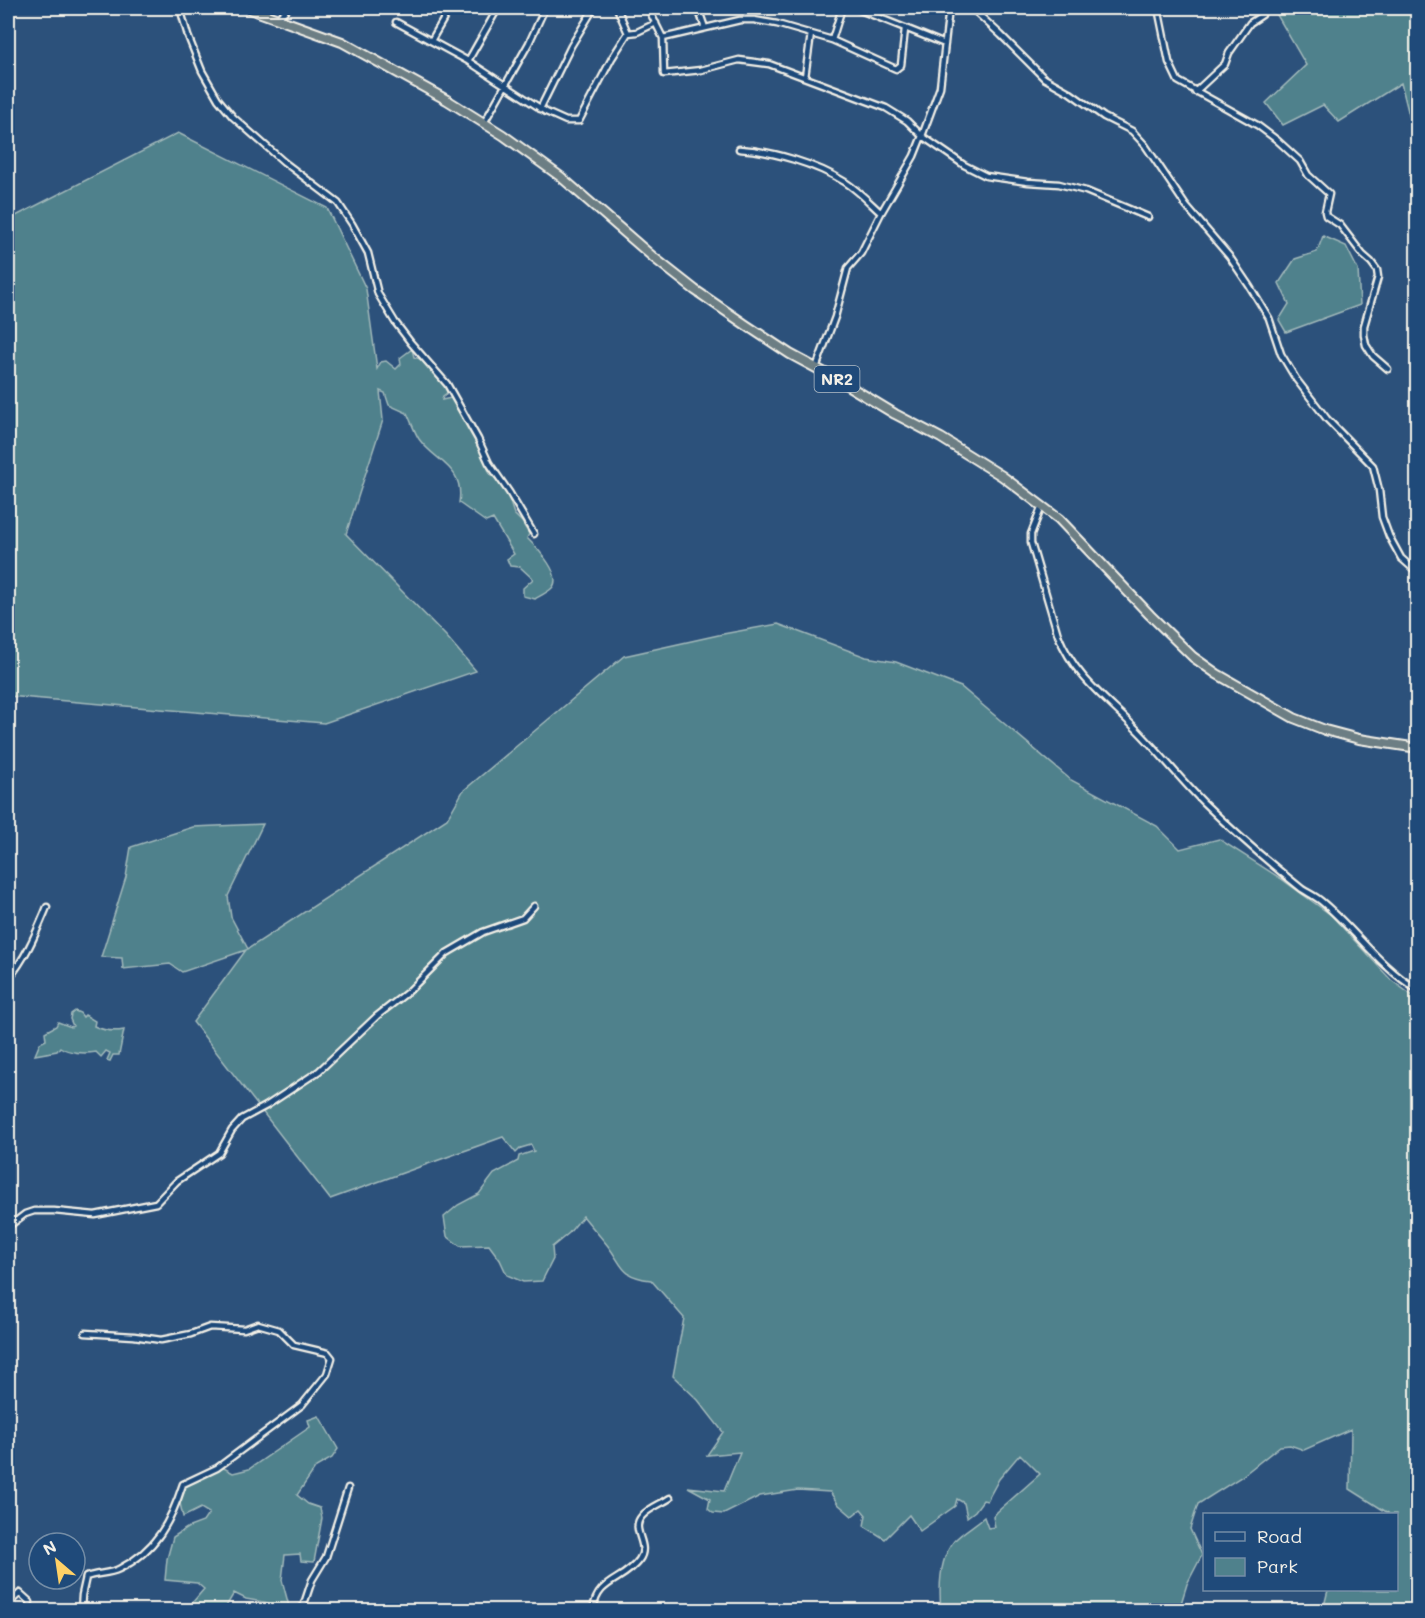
<svg xmlns="http://www.w3.org/2000/svg" width="1425" height="1618" viewBox="0 0 1425 1618" font-family="Mali,sans-serif">
<style>
.green{fill:#4f818c;stroke:#a2b9ba;stroke-width:1.5}
.lines{fill:none;stroke-linecap:round;stroke-linejoin:round}
.minor-casing{stroke:#f4f1e8;stroke-width:9}
.trunk-casing{stroke:#f4f1e8;stroke-width:12}
.minor{stroke:#1f4a7a;stroke-width:4.5}
.trunk{stroke:#6c7e84;stroke-width:8}
.labels{text-anchor:middle;stroke-width:4.5;stroke-linejoin:round;paint-order:stroke}
.shield{fill:#1f4a7a;stroke:#b4bfc7;stroke-width:1.5}
.shield-label{font-size:16px;font-weight:bold;fill:#f4f1e8}
</style>
<rect width="100%" height="100%" fill="#2c517b"/>
<filter id="ink" filterUnits="userSpaceOnUse"><feTurbulence type="fractalNoise" baseFrequency=".0167" numOctaves="2"/><feDisplacementMap in="SourceGraphic" scale="12" xChannelSelector="R" yChannelSelector="G"/><feConvolveMatrix kernelMatrix="1 2 1 2 8 2 1 2 1" color-interpolation-filters="sRGB"/></filter>
<g filter="url(#ink)">
<path class="green" d="M 1273,8 L 1417,8 L 1417,147 L 1401,83 L 1339,122 L 1323,105 L 1283,125 L 1266,103 L 1306,65 Z
M 178,133 L 327,208 L 366,289 L 377,369 L 381,362 L 386,361 L 396,369 L 401,364 L 400,358 L 412,349 L 414,357 C 428,360 447,379 447,393 L 443,396 L 442,400 L 451,398 L 477,439 L 490,474 L 505,487 L 514,514 L 522,522 L 529,534 L 527,538 C 536,547 564,575 552,588 C 548,592 540,596 535,599 L 523,596 L 523,588 L 533,579 L 520,567 L 510,566 L 507,559 L 514,554 L 493,519 L 486,522 L 459,503 C 465,466 435,462 419,439 C 414,431 411,421 407,413 L 389,405 L 385,393 L 380,391 L 383,420 L 346,534 L 446,636 L 476,671 L 324,723 L 8,696 L 8,220 Z
M 1323,236 L 1346,246 L 1358,270 L 1360,305 L 1286,332 L 1279,320 L 1289,304 L 1279,283 L 1295,259 L 1317,252 Z
M 778,624 L 866,657 L 896,662 L 961,687 L 1071,780 L 1157,826 L 1180,849 L 1219,839 L 1280,878 L 1331,915 L 1391,980 L 1417,999 L 1417,1610 L 1323,1610 L 1328,1590 L 1396,1590 L 1396,1514 L 1387,1514 L 1388,1513 L 1350,1489 L 1351,1429 L 1304,1450 L 1290,1445 L 1280,1446 L 1241,1477 L 1198,1504 L 1190,1529 L 1202,1555 L 1187,1584 L 1179,1610 L 941,1610 C 939,1589 939,1559 954,1541 C 962,1532 975,1525 984,1517 L 988,1528 L 995,1527 L 993,1517 L 997,1512 L 1040,1474 L 1020,1454 L 999,1479 L 987,1501 L 983,1500 L 975,1511 L 967,1517 L 964,1503 L 957,1499 L 955,1506 L 920,1531 L 909,1515 L 885,1539 L 864,1526 L 866,1515 L 861,1509 L 852,1516 L 838,1504 L 830,1492 L 798,1490 L 760,1496 L 724,1514 L 713,1513 L 708,1509 L 710,1499 L 688,1487 L 724,1491 L 740,1452 L 707,1455 L 723,1432 L 698,1400 L 673,1376 L 684,1318 L 651,1280 C 620,1276 624,1267 608,1246 C 600,1236 591,1226 583,1216 L 569,1233 L 552,1247 L 553,1259 L 542,1281 L 523,1282 L 507,1275 L 500,1260 L 489,1245 L 460,1246 L 447,1236 L 444,1217 L 458,1205 L 479,1194 L 494,1174 L 518,1161 L 519,1156 L 534,1151 L 531,1145 L 521,1148 L 516,1153 L 503,1137 L 330,1199 L 193,1022 L 246,950 L 182,972 L 170,964 L 123,969 L 122,958 L 101,957 L 126,877 L 131,847 L 193,827 L 263,824 L 228,896 L 231,917 L 248,949 L 447,819 L 463,791 L 624,656 L 723,634 Z
M 75,1011 L 80,1013 L 83,1017 L 85,1015 L 95,1021 L 94,1026 C 104,1031 113,1032 124,1030 L 119,1055 L 113,1055 L 110,1061 L 107,1060 L 110,1053 L 106,1051 L 101,1057 L 96,1052 C 84,1054 69,1053 60,1047 L 57,1051 L 35,1055 L 40,1043 L 46,1040 L 45,1032 L 56,1026 L 58,1022 L 71,1027 L 73,1026 L 70,1019 L 71,1014 Z
M 319,1416 L 338,1449 L 332,1458 L 316,1467 L 297,1495 L 308,1504 L 320,1508 L 322,1518 L 314,1562 L 301,1561 L 300,1554 L 285,1555 L 282,1580 L 290,1610 L 269,1610 L 268,1603 L 246,1599 L 234,1593 L 224,1610 L 186,1610 L 204,1589 L 197,1583 L 165,1580 L 167,1559 L 173,1537 L 187,1528 L 203,1522 L 209,1513 L 201,1508 L 183,1517 L 178,1494 L 188,1485 L 222,1467 L 233,1473 L 249,1469 L 310,1427 L 308,1420 Z"/>
<g class="lines">
<defs>
<path id="minor" d="M 180,8 L 188,36 L 202,71 L 218,99 L 233,117 L 284,162 L 338,203 L 352,224 L 368,253 L 378,294 L 395,322 L 411,343 L 447,384 L 478,439 L 489,463 L 509,492 L 534,534
M 648,8 L 663,38 L 664,74 L 701,70 L 739,60 L 769,64 L 886,108 L 907,121 L 922,136 L 964,165 L 986,176 L 1028,182 L 1059,184 L 1086,191 L 1148,217
M 698,8 L 705,28
M 855,8 L 945,44
M 967,8 L 976,12 L 1001,35 L 1044,78 L 1069,92 L 1104,117 L 1132,131 L 1145,145 L 1186,206 L 1229,256 L 1250,287 L 1269,318 L 1281,354 L 1296,379 L 1327,419 L 1373,466 L 1379,490 L 1382,517 L 1389,536 L 1401,558 L 1418,573
M 1158,8 L 1169,62 L 1178,81 L 1257,125 L 1277,140 L 1300,161 L 1308,175 L 1329,194 L 1325,212 L 1326,216 L 1340,225 L 1363,255 L 1371,262 L 1377,270 L 1378,277 L 1364,326 L 1364,335 L 1366,345 L 1373,356 L 1388,369
M 277,19 L 288,8
M 396,22 L 468,61 L 546,112 L 566,121 L 579,121 L 612,58 L 628,33 L 617,8
M 628,33 L 637,32 L 656,23
M 663,38 L 740,20 L 754,20 L 777,24 L 832,40 L 896,69 L 901,65 L 905,29
M 832,40 L 842,8
M 431,41 L 450,8
M 468,61 L 498,8
M 805,77 L 811,34
M 1195,92 L 1225,64 L 1229,53 L 1250,23 L 1262,15 L 1263,8
M 540,109 L 571,46 L 594,8
M 484,123 L 529,43 L 545,8
M 739,149 C 773,151 816,164 845,182 C 859,191 869,202 881,213
M 816,368 L 835,317 L 848,268 L 861,253 L 881,213 L 914,156 L 922,136 L 940,87 L 949,8
M 1042,506 L 1031,534 L 1031,543 L 1058,635 C 1076,680 1110,701 1142,735 C 1163,757 1182,781 1203,802 C 1234,832 1268,862 1302,889 C 1308,893 1315,896 1321,901 C 1355,929 1379,967 1418,990
M 8,979 C 26,958 36,933 47,907
M 8,1227 L 25,1214 L 34,1211 L 54,1211 L 95,1215 L 156,1203 L 177,1181 L 219,1153 L 232,1130 L 242,1119 L 266,1106 L 319,1071 L 377,1016 L 409,991 L 447,953 L 483,932 L 523,918 L 534,906
M 8,1604 L 20,1593 L 30,1602
M 81,1610 L 82,1595 L 86,1577 C 97,1573 109,1574 119,1569 C 156,1551 171,1521 183,1484 L 217,1468 L 302,1405 L 327,1374 L 332,1358 L 328,1353 L 294,1345 L 279,1330 L 258,1324 L 244,1329 L 210,1327 L 191,1334 L 161,1340 L 134,1336 L 85,1333
M 302,1610 L 312,1580 L 326,1557 L 348,1488
M 593,1610 C 597,1579 623,1582 639,1560 C 651,1544 629,1530 642,1516 C 649,1508 661,1504 670,1498"/>
<path id="trunk" d="M 247,8 L 342,42 L 447,100 L 503,135 L 561,177 L 653,257 L 695,290 L 746,325 L 790,354 L 842,382 L 895,414 L 941,438 L 1002,476 L 1059,519 L 1150,615 L 1193,657 L 1217,674 L 1294,718 L 1325,730 L 1359,739 L 1418,748"/>
</defs>
<use href="#minor" class="minor-casing"/>
<use href="#trunk" class="trunk-casing"/>
<use href="#minor" class="minor"/>
<use href="#trunk" class="trunk"/>
</g>
</g>
<g class="labels">
<rect class="shield" x="814.5" y="366" width="45" height="26" rx="4.5"/>
<g class="shield-label">
<text x="837" y="385">NR2</text>
</g>
</g>
<rect width="1425" height="1618" fill="none" stroke="#1f4a7a" stroke-width="30"/>
<rect x="15" y="15" width="1395" height="1588" fill="none" stroke="#f4f1e8" stroke-width="2" filter="url(#ink)"/>
<rect x="1203" y="1513" width="195" height="78" fill="#1f4a7a" stroke="#748da6" stroke-width="1.5"/>
<rect x="1215" y="1532" width="30" height="9" fill="#1f4a7a" stroke="#748da6" stroke-width="1.5"/>
<text x="1257" y="1543" font-size="18" fill="#f4f1e8">Road</text>
<rect x="1215" y="1558" width="30" height="18" fill="#4f818c" stroke="#748da6" stroke-width="1.5"/>
<text x="1257" y="1573" font-size="18" fill="#f4f1e8">Park</text>
<g transform="translate(57 1561) rotate(331)"><circle r="28" fill="#1f4a7a" stroke="#748da6" stroke-width="1.5"/>
<path d="M0-4.5L10 22L0 15L-10 22Z" fill="#ffd166"/>
<text y="-9" font-size="16" font-weight="bold" text-anchor="middle" fill="#f4f1e8">N</text>
</g>
</svg>
